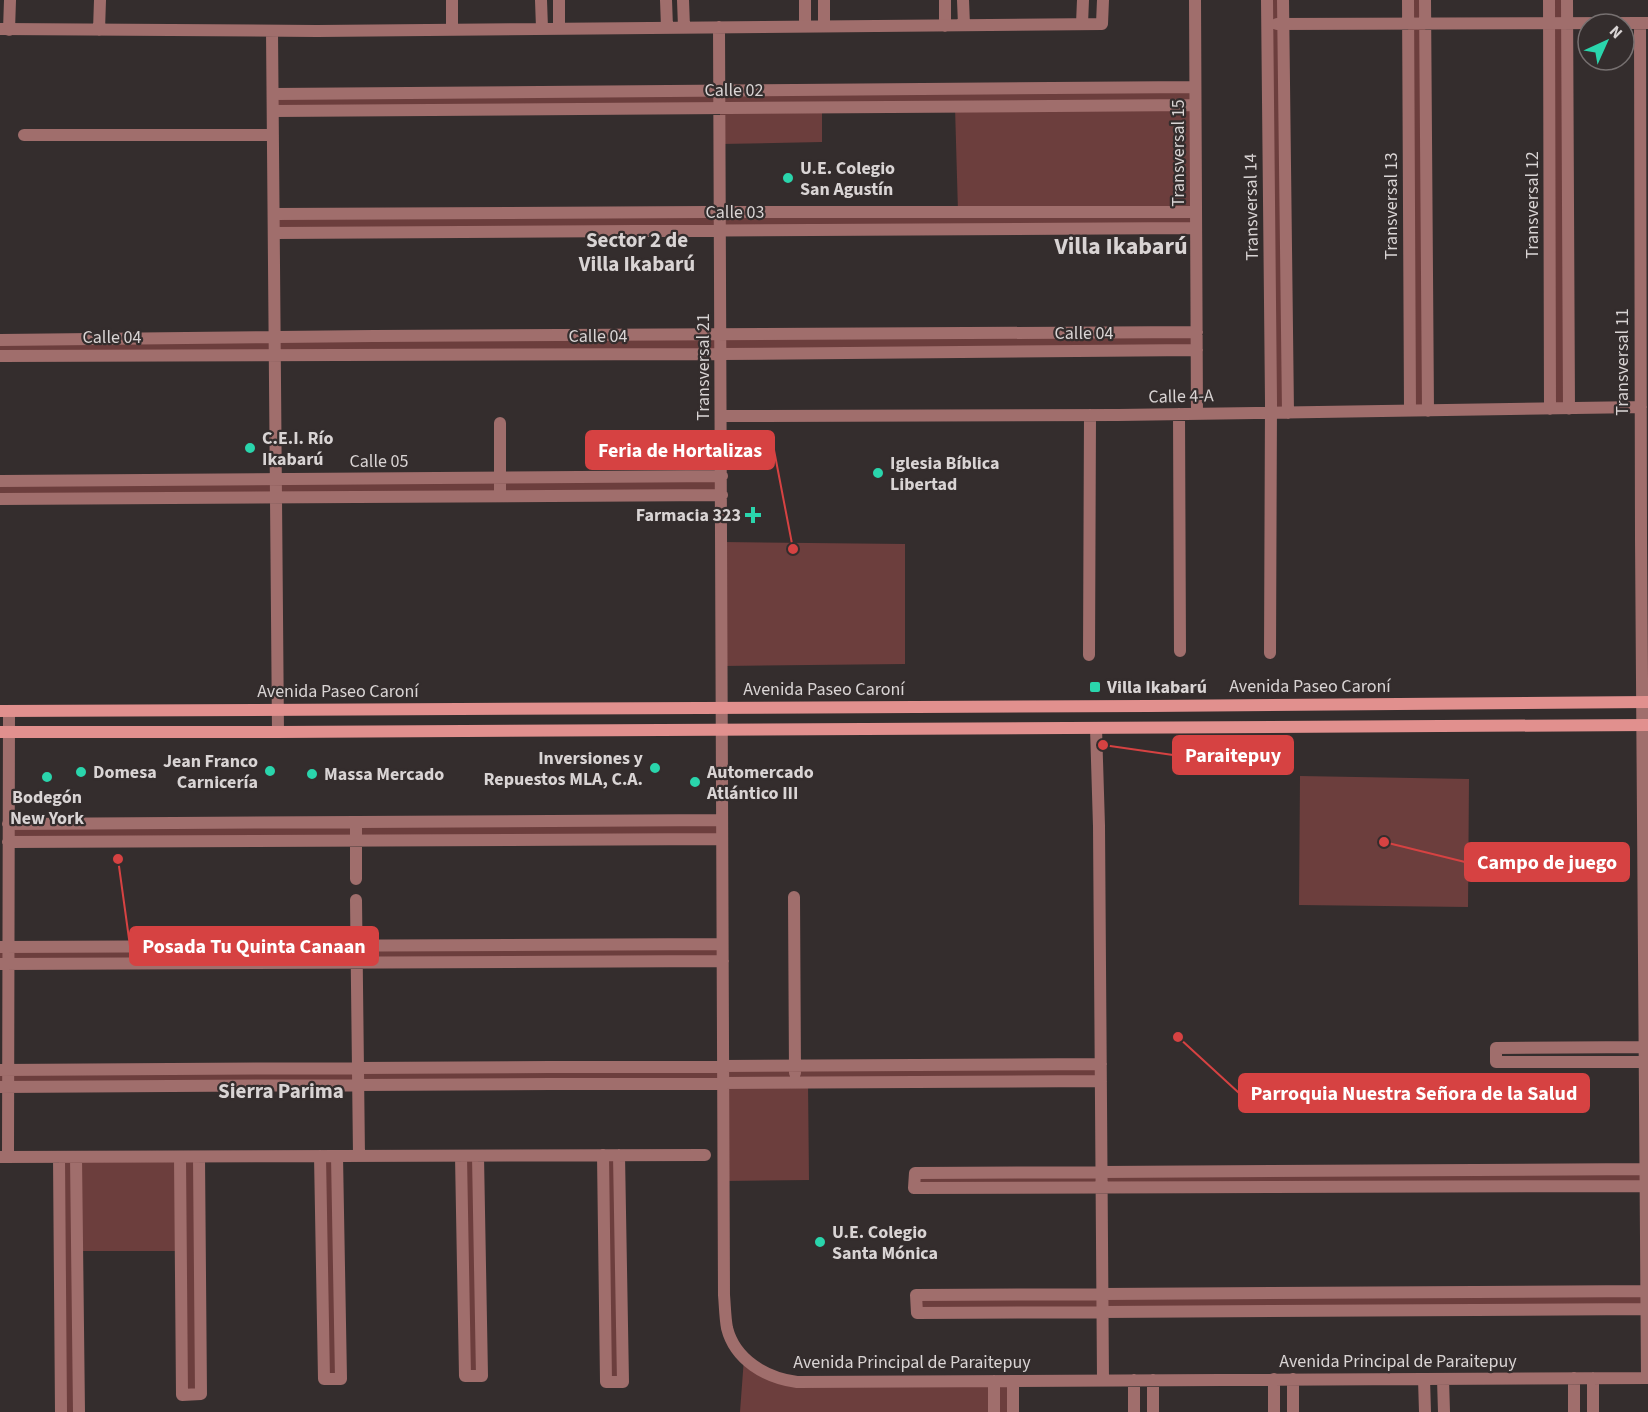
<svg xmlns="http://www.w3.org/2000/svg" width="1648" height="1412" viewBox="0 0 1648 1412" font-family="'Source Sans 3',sans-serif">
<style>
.green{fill:#6c3e3d}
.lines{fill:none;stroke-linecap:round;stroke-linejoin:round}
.street{stroke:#a06e6c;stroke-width:12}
.secondary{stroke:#e1908e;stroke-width:12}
.poi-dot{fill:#2ad5ac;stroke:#342d2d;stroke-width:2}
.labels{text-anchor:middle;stroke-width:4.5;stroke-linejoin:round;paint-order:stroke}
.street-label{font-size:18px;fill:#d9d4d4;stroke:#342d2d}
.poi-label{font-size:18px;font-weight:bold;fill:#d9d4d4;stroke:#342d2d;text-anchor:start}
.quarter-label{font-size:21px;font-weight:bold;fill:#d9d4d4;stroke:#342d2d}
.district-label{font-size:24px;font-weight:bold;fill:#d9d4d4;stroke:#342d2d}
.leader{fill:none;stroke:#d64242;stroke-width:2}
.callout-dot{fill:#d64242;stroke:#342d2d;stroke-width:2}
.callout{fill:#d64242;stroke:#d64242;stroke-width:2}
.callout-label{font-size:20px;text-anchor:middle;font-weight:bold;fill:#fff}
</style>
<rect width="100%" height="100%" fill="#342d2d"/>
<path class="green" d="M 1267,0 L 1283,0 L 1288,413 L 1271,413 Z
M 1408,0 L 1425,0 L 1428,411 L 1411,412 Z
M 1549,0 L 1566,0 L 1569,410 L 1550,410 Z
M 1195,87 L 1196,229 L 274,232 L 274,214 L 958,212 L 955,107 L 822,108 L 822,142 L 720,144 L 720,108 L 273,110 L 273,94 Z
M 1197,332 L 1197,350 L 0,356 L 0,340 Z
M 722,476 L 722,495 L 0,499 L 0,481 Z
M 722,542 L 905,544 L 905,664 L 722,666 Z
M 1300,776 L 1469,779 L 1468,907 L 1299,905 Z
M 722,820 L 722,839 L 8,842 L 8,824 Z
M 722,944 L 723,961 L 0,964 L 0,947 Z
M 1101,1064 L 1101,1081 L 808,1083 L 809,1180 L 724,1181 L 723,1084 L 0,1087 L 0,1070 Z
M 603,1155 L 619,1155 L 623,1382 L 606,1382 Z
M 320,1156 L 337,1156 L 341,1379 L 324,1379 Z
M 461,1156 L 478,1156 L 482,1376 L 465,1376 Z
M 59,1157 L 199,1157 L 201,1394 L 182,1395 L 181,1251 L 77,1251 L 79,1412 L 61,1412 Z
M 1648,1169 L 1648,1186 L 914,1188 L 915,1173 Z
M 1648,1291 L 1648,1309 L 917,1313 L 916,1295 Z
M 744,1358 L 774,1377 L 1013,1381 L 1013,1412 L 740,1412 Z"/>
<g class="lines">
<path class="street" d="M 541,0 L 542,28
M 559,0 L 559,28
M 666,0 L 667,27
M 683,0 L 684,27
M 963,0 L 964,25
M 1195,0 L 1197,414
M 1267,0 L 1271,402 L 1270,653
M 1283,0 L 1288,413
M 1408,0 L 1410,411
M 1425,0 L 1428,411
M 1549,0 L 1550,409
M 1567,0 L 1569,409
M 1640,23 L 1641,539 L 1647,1378
M 1082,24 L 1083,0
M 1277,24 L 1647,23
M 824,26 L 824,0
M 945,26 L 945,0
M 719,27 L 724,1295 C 725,1306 725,1317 727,1328 C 735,1360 766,1378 797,1382 L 1648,1378
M 805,27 L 805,0
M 0,29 L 317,31 L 1102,24 L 1103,0
M 452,29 L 452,0
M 9,30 L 10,0
M 99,30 L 100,0
M 272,31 L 278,732
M 273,94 L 1195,87
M 273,111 L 1195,105
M 24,135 L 273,135
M 274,214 L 707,212 L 1196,212
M 274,233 L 1196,228
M 0,340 L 374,336 L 1197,332
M 0,356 L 721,354 L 1197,350
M 1179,414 L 1180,651
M 722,416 L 1118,415 L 1641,407
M 0,481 L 722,476
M 500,496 L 500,423
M 0,499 L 722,495
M 1089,655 L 1090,415
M 1096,728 L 1099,826 L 1103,1380
M 8,824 L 722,820
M 8,842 L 722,839
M 356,879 L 356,822
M 794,897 L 795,1073
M 356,900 L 359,1156
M 0,947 L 722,944
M 0,964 L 723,961
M 1648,1047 L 1496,1048 L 1496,1062 L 1648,1062
M 0,1070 L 1101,1064
M 0,1087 L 1101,1081
M 603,1155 L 606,1382 L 623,1382 L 619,1155
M 320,1156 L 324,1379 L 341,1379 L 337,1156
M 461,1156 L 465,1376 L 482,1376 L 478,1156
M 0,1157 L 705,1155
M 8,1157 L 9,711
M 59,1157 L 61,1412
M 76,1157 L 79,1412
M 180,1157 L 182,1395 L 201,1394 L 199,1157
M 1648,1169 L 915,1173 L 914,1188 L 1648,1186
M 1648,1291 L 916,1295 L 917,1313 L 1648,1309
M 1574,1378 L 1574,1412
M 1593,1378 L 1593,1412
M 1274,1379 L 1274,1412
M 1424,1379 L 1425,1412
M 1443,1379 L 1444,1412
M 1134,1380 L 1134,1412
M 1013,1381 L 1013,1412
M 994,1412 L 994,1381
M 1153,1412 L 1153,1380
M 1293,1412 L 1293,1379"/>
<path class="secondary" d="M 0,711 L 1149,706 L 1648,702
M 0,732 L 278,732 L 1648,725"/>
</g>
<g class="poi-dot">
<circle cx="788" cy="178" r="6"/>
<circle cx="250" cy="448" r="6"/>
<circle cx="878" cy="473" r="6"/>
<path d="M750 506h6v6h6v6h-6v6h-6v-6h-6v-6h6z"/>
<rect x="1089" y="681" width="12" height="12" rx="3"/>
<circle cx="655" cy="768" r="6"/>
<circle cx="270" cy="771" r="6"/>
<circle cx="81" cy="772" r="6"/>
<circle cx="312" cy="774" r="6"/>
<circle cx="47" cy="777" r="6"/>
<circle cx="695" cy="782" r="6"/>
<circle cx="820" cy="1242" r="6"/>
</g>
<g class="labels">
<g class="street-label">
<text x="734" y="96">Calle 02</text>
<text transform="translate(1178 153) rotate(-90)" y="6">Transversal 15</text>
<text transform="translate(1532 205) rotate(-90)" y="6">Transversal 12</text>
<text transform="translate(1391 206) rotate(-90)" y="6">Transversal 13</text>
<text transform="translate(1251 207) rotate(-91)" y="6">Transversal 14</text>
<text x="735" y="218">Calle 03</text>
<text x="1084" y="339">Calle 04</text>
<text x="598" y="342">Calle 04</text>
<text x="112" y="343">Calle 04</text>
<text transform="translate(1622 362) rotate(-90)" y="6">Transversal 11</text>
<text transform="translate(703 367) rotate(-90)" y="6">Transversal 21</text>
<text transform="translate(1181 396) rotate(-1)" y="6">Calle 4-A</text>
<text x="379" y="467">Calle 05</text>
<text x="1310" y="692">Avenida Paseo Caroní</text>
<text x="824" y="695">Avenida Paseo Caroní</text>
<text x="338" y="697">Avenida Paseo Caroní</text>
<text x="1398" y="1367">Avenida Principal de Paraitepuy</text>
<text x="912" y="1368">Avenida Principal de Paraitepuy</text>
</g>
<g class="poi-label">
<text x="800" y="174">U.E. Colegio<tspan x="800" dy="21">San Agustín</tspan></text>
<text x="262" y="444">C.E.I. Río<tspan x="262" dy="21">Ikabarú</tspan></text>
<text x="890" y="469">Iglesia Bíblica<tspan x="890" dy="21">Libertad</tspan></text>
<text x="741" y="521" text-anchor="end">Farmacia 323</text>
<text x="1107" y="693">Villa Ikabarú</text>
<text x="643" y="764" text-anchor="end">Inversiones y<tspan x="643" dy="21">Repuestos MLA, C.A.</tspan></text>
<text x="258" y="767" text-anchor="end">Jean Franco<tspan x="258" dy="21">Carnicería</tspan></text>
<text x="93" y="778">Domesa</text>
<text x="707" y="778">Automercado<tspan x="707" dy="21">Atlántico III</tspan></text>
<text x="324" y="780">Massa Mercado</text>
<text x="47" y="803" text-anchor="middle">Bodegón<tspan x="47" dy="21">New York</tspan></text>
<text x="832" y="1238">U.E. Colegio<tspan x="832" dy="21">Santa Mónica</tspan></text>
</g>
<g class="quarter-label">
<text x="637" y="247">Sector 2 de<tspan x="637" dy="24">Villa Ikabarú</tspan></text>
<text x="281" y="1098">Sierra Parima</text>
</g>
<g class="district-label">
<text x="1121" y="254">Villa Ikabarú</text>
</g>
</g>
<path class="leader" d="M793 549L774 450M1103 745L1173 755M1384 842L1465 862M118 859L130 946M1178 1037L1239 1093"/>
<g class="callout-dot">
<circle cx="793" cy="549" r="6"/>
<circle cx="1103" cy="745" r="6"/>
<circle cx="1384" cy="842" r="6"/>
<circle cx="118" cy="859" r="6"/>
<circle cx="1178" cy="1037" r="6"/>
</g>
<g class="callout">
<rect x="586" y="431" width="188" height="38" rx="6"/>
<rect x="1173" y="736" width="120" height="38" rx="6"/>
<rect x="1465" y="843" width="164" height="38" rx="6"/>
<rect x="130" y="927" width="248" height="38" rx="6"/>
<rect x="1239" y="1074" width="350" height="38" rx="6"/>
</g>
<g class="callout-label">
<text x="680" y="457">Feria de Hortalizas</text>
<text x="1233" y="762">Paraitepuy</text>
<text x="1547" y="869">Campo de juego</text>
<text x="254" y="953">Posada Tu Quinta Canaan</text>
<text x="1414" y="1100">Parroquia Nuestra Señora de la Salud</text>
</g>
<g transform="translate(1606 42) rotate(45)"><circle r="28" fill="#342d2d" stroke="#767070" stroke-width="1.5"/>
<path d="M0-4.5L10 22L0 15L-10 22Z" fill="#2ad5ac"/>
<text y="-9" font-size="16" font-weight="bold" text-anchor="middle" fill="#d9d4d4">N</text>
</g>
</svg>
